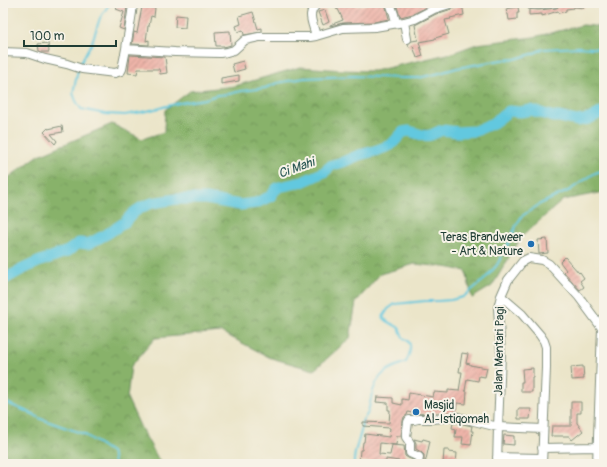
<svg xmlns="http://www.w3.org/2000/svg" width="607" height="467" viewBox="0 0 607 467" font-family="Pangolin,sans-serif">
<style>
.forest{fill:url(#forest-crowns);stroke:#54784f}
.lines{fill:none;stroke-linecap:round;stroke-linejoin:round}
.stream{stroke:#62c8df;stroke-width:2}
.river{stroke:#62c8df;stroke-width:11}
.building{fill:url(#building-hatch)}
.minor-casing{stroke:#85917e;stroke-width:10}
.minor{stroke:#fff;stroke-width:8}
.poi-dot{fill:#1f6fb2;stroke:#f7f3e8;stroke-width:1.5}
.labels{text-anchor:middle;stroke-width:4;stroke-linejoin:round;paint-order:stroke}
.poi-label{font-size:12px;fill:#1f3d34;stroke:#f7f3e8;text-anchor:end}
.street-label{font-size:12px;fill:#1f3d34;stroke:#f7f3e8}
.water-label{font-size:13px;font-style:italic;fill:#2c5956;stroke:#f7f3e8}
</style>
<defs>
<pattern id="forest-crowns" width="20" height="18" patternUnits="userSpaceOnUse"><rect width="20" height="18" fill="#88b26a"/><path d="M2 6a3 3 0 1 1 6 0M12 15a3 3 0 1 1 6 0" fill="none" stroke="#6f9258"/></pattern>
<pattern id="building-hatch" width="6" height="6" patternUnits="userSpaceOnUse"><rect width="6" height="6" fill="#eeb4a9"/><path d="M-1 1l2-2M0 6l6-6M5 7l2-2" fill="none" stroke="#c0948a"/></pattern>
</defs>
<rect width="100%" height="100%" fill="#f7f3e8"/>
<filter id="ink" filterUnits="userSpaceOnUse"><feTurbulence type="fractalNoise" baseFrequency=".025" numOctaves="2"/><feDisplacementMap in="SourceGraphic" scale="8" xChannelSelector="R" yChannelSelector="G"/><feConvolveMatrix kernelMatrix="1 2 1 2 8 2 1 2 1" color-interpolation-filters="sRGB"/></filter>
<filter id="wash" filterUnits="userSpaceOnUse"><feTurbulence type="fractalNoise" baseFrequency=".012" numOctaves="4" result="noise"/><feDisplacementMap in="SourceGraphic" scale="16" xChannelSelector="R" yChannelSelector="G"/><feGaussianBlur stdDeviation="0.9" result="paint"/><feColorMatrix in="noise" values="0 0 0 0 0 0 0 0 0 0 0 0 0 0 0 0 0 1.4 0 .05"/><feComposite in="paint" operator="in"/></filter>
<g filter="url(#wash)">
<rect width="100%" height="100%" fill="#ebe5c9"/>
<path class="forest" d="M 583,25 L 604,27 L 604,192 L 563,200 L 522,236 L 492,286 L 472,298 L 466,271 L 445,267 L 415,264 L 380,274 L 356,302 L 350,338 L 314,370 L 271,358 L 221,332 L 155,338 L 131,366 L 127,398 L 141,428 L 161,464 L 3,464 L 3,180 L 8,178 L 39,155 L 112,124 L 142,139 L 164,132 L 165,110 L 190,91 L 235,86 L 300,67 L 343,70 L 374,71 L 452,53 L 477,44 L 534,37 Z"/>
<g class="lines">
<path class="stream" d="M 160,3 C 170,5 184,4 194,3
M 79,66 L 88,49 L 91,45 L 100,18 L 110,3
M 78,70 L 73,93 L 76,101 L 81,109 L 105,114 L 125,115 L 147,111 L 179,103 L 205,99 L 217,95 L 229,94 L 241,91 L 265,88 L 277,83 L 304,78 L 353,76 L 402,78 L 418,78 L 436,74 L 457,68 L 501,60 L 515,59 L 532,54 L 543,49 L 579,47 L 604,49
M 3,398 L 5,401 L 9,404 L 33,414 L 41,419 L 84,434 L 111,452 L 113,456 L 114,464
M 354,464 C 353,452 359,442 361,431 C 362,428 361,425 362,422 C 363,418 367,416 368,412 C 371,400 372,387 380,377 C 386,369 397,366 406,362 C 409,356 413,347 408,341 C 405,338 406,341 403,337 C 401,334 401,331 399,328 C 394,324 387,323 383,317 L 388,309 L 395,304 L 425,301 L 438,301 L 451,300 L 463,297 L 484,280 L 497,265 L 508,244 L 517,224 L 522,216 L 540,204 L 570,190 L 583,181 L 595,173 L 604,170"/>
<path class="river" d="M 3,280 L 21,270 L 38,262 L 68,251 L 79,243 L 88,244 L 107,234 L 125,222 L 133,213 L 142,207 L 152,203 L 176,199 L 206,199 L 240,205 L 256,203 L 271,196 L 275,190 L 279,187 L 302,182 L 324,172 L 332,165 L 343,162 L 359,155 L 375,151 L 391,145 L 403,132 L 409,131 L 425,136 L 431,135 L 442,130 L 458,132 L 475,131 L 493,123 L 509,111 L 520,112 L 531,110 L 554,117 L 559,117 L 577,121 L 589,119 L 604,111"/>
</g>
<g id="blocks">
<path class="building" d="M 118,3 L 125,3 L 124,5 L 127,6 L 124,30 L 119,28 L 124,12 L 116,9 Z
M 334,3 L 356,3 L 357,6 L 369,4 L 369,3 L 385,3 L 389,19 L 374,22 L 343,23 L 330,26 L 330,25 L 343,20 L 338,9 L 337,10 Z
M 396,3 L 435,3 L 413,14 L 400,17 Z
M 568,3 L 584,3 L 584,8 L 574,7 L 574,8 L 566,9 L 566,11 L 559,13 L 558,11 L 542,16 L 542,14 L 529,15 L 529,9 L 539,10 L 556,8 L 558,7 L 560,5 Z
M 462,4 L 464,15 L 450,18 L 451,19 L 445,20 L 449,34 L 435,38 L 435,39 L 419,42 L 423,56 L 417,58 L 413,46 L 409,47 L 408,44 L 412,41 L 418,40 L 415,25 L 436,14 L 455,8 L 458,5 Z
M 142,7 L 155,8 L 154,17 L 151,16 L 149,26 L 148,26 L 146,41 L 149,40 L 149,45 L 132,44 L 134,32 L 137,33 Z
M 518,7 L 519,13 L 517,13 L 517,19 L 509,20 L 508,14 L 507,14 L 506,9 Z
M 325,10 L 329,22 L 323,25 L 318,12 Z
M 253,12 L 258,29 L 262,28 L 262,32 L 244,35 L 243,30 L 238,32 L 236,26 L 241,24 L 239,16 Z
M 176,15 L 186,16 L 185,28 L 175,27 Z
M 230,31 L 231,45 L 224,47 L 224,46 L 216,46 L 215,32 Z
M 48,43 L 49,52 L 42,52 L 39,51 L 38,44 Z
M 130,55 L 165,57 L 167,73 L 160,74 L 159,69 L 138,69 L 137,74 L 128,73 Z
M 243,61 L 245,69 L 234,72 L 232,64 Z
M 239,75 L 239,81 L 221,84 L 221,78 Z
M 62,126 L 63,132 L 51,134 L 57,141 L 55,144 L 44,132 L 48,128 L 48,129 Z
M 547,239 L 548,253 L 539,254 L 538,240 Z
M 565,257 L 579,273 L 580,272 L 584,278 L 580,281 L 584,287 L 580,290 L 564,272 L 566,270 L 560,262 Z
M 462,353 L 468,354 L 466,363 L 470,364 L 470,365 L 487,368 L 485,377 L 479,376 L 478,381 L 467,379 L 465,391 L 467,391 L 466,404 L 457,403 L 456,412 L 415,414 L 408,412 L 407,415 L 404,417 L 403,421 L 401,436 L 397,436 L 396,445 L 380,443 L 379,454 L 390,455 L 392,445 L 404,446 L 405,456 L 408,458 L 413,460 L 413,464 L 398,463 L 399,461 L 386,459 L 386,462 L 383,461 L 383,464 L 376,464 L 376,463 L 359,461 L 360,450 L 362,450 L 363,442 L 364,442 L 365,434 L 389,437 L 390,428 L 363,426 L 363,422 L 389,423 L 390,410 L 388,410 L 388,403 L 376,402 L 377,397 L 393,398 L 393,403 L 402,405 L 402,399 L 408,400 L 409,393 L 433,397 L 434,392 L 448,393 L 448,390 L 459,391 L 462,372 L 459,372 Z
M 583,366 L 584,379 L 572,380 L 571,367 Z
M 533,368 L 533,377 L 532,377 L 532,392 L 521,392 L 521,382 L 523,382 L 522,369 Z
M 571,402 L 581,402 L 581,413 L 577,413 L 577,423 L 583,431 L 572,440 L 569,436 L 551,436 L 552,426 L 571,426 Z
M 518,409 L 531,409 L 530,419 L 518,419 Z
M 453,423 L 458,423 L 472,426 L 471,431 L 473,431 L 471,445 L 462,444 L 463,437 L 455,437 L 456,429 L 452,428 Z
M 504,435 L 514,436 L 514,445 L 503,444 Z
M 414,439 L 422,441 L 423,439 L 430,441 L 425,464 L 424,464 L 424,455 L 421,452 L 416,449 L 416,443 Z
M 444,450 L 449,450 L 449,452 L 457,453 L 456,464 L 443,464 Z"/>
</g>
</g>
<g filter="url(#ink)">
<use href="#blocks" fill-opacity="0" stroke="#85917e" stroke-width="1"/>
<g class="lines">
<defs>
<path id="minor" d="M 390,3 L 394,14 L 396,23
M 527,3 L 534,5 L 555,3
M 404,22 L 407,39
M 316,36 L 343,28 L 375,27 L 404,22 L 415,19 L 434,9 L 453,3
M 126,49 C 128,33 132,18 133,3
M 3,52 L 27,53 L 45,59 L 67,64 L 82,69 L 115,73 L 121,71 L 122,69 L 126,49 L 175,52 L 220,53 L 227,52 L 234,50 L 245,40 L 259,37 L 310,37 L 316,36 C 313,23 305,12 319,3
M 501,296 L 522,314 L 540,335 L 544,341 L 546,347 L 546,368 L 542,464
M 542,448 L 597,447
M 497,457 L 542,458
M 418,464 L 419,457 L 410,453 L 410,443 L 406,437 L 408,422 L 409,420 L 414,420 L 418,419 L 432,419 L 458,417 L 498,427 L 543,429
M 497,464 L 498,427 L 501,354 L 499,323 L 498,308 L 501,296 L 508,280 L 523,261 L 529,258 L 542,260 L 549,264 L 579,297 L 602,328
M 597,464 L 602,328 L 604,319"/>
</defs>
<use href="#minor" class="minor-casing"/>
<use href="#minor" class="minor"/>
</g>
</g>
<g class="poi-dot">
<circle cx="531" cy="244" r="4"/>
<circle cx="416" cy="412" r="4"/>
</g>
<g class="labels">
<g class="poi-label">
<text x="523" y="241">Teras Brandweer<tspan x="523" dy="14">- Art &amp; Nature</tspan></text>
<text x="424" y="409" text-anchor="start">Masjid<tspan x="424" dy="14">Al-Istiqomah</tspan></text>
</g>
<g class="street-label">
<text transform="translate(499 351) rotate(-89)" y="4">Jalan Mentari Pagi</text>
</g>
<g class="water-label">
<text transform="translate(296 167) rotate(-20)" y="5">Ci Mahi</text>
</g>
</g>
<rect width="607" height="467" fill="none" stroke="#f7f3e8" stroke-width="16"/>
<path d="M24 40v6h92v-6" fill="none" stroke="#1f3d34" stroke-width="2"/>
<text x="30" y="40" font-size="12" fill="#1f3d34" stroke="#f7f3e8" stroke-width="3" paint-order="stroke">100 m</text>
</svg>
